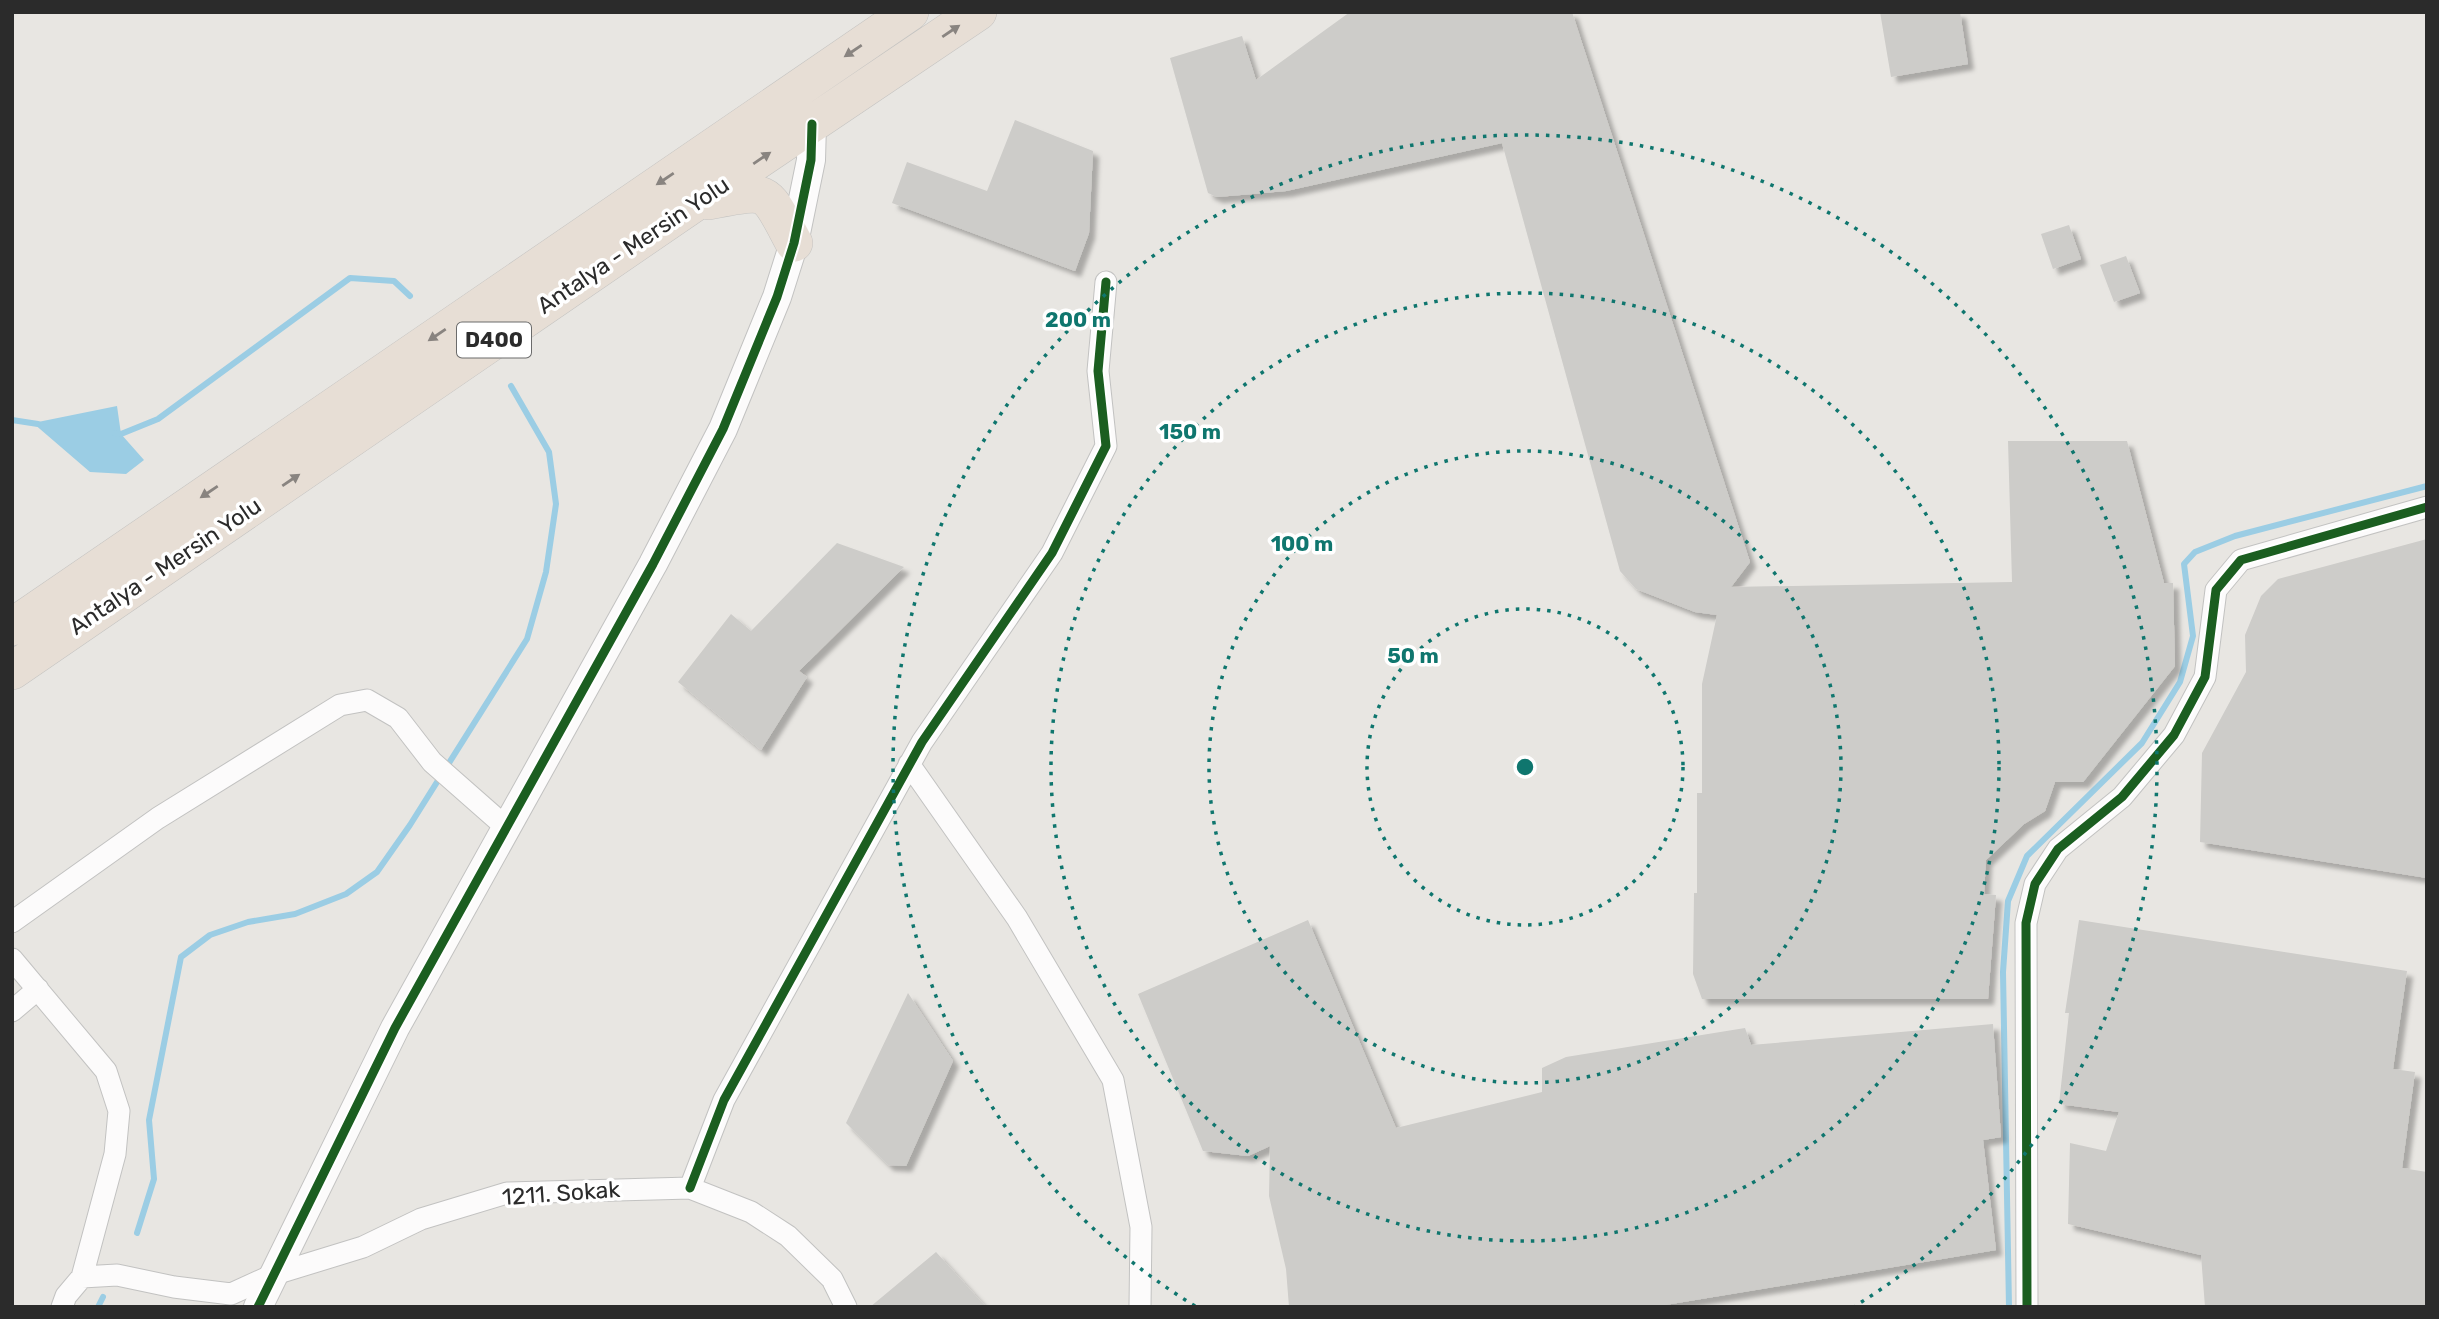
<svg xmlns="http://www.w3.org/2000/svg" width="2439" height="1319" viewBox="0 0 2439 1319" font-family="Rubik,sans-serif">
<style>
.water{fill:#9bcde4}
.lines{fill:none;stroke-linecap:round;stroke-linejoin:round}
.stream{stroke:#9bcde4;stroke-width:6}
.building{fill:#cdccc9;filter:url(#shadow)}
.street-casing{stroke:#c2c2c1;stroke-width:23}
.secondary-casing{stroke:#c2c2c1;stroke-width:30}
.highway-casing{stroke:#c5c4c2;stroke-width:38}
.street{stroke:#fcfbfb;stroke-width:21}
.secondary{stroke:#fcfbfb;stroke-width:28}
.highway{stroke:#e7ded5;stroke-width:37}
.cycleway-casing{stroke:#fff;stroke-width:13}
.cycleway{stroke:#1b5e20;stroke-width:9}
.oneway{fill:#898480}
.ring{fill:none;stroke:#0f766e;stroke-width:3.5;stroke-dasharray:3.5 7}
.labels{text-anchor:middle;stroke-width:7;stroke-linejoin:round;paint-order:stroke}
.shield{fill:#fff;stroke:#6b6b6b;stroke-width:2}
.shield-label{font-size:21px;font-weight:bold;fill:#2b2b2b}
.street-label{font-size:23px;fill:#2b2b2b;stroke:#fff}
.centre{fill:#0f766e;stroke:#fff;stroke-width:3.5}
.ring-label{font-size:21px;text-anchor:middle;font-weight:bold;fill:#0f766e;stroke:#fff;stroke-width:7;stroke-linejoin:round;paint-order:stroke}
</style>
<defs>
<filter id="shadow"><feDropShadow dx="6" dy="6" stdDeviation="2" flood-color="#0004"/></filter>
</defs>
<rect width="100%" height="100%" fill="#e8e6e2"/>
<path class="water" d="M 117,406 L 121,434 L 144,460 L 126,474 L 90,472 L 33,423 Z"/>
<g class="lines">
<path class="stream" d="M 12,420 L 38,424
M 115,433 L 121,434 L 158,419 L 350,278 L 394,281 L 410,296
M 137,1233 L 154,1179 L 149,1120 L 181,957 L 210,935 L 248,922 L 295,914 L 346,894 L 377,872 L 410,825 L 527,639 L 546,572 L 556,504 L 549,452 L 511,386
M 98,1307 L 103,1297
M 2009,1307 L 2003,972 L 2008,901 L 2027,856 L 2142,743 L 2180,682 L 2193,636 L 2184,564 L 2195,552 L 2235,536 L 2427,486"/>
</g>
<path class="building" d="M 1350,12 L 1572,12 L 1750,562 L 1731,587 L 2012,582 L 2008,441 L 2127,441 L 2164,583 L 2173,583 L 2175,666 L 2083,782 L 2055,782 L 2045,811 L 2024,824 L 1986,860 L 1984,894 L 1996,895 L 1988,999 L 1702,999 L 1693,974 L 1694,893 L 1697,893 L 1697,793 L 1702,793 L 1702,684 L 1717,615 L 1695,612 L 1636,589 L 1620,571 L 1502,143 L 1286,191 L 1217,197 L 1208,193 L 1170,58 L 1242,36 L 1256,80 Z
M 1880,12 L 1960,12 L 1968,64 L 1891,77 Z
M 1015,120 L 1093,151 L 1089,233 L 1075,271 L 892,203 L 907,162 L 987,191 Z
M 2069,225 L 2081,259 L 2053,269 L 2041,234 Z
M 2126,256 L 2140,293 L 2114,302 L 2100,265 Z
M 2427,539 L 2427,878 L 2200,842 L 2202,753 L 2246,672 L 2245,635 L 2261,596 L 2278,579 Z
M 837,543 L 904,567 L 799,671 L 807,677 L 761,750 L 678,682 L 731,614 L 751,631 Z
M 1308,920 L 1396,1128 L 1542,1092 L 1542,1068 L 1566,1057 L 1745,1028 L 1751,1045 L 1993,1024 L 2001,1137 L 1983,1140 L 1996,1250 L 1653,1307 L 1289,1307 L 1286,1269 L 1269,1196 L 1270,1146 L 1248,1156 L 1203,1151 L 1138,994 Z
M 2079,920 L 2407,971 L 2393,1069 L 2415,1072 L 2402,1168 L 2427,1172 L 2427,1307 L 2205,1307 L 2201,1255 L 2068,1224 L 2070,1143 L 2106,1151 L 2119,1112 L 2059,1104 L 2069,1013 L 2065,1013 Z
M 908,993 L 953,1061 L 906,1166 L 888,1165 L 846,1123 Z
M 936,1252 L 986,1307 L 870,1307 Z"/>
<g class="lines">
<defs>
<path id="street" d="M 909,764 L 1017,918 L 1113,1080 L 1141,1227 L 1140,1307
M 12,922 L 158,818 L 340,705 L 367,700 L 398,718 L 432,762 L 507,828
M 12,959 L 106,1071 L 119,1111 L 115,1154 L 82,1277 L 66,1296 L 62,1307
M 12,1011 L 38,989
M 690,1188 L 724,1100 L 922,742 L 1052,553 L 1106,446 L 1098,371 L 1106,282
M 82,1277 L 117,1275 L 174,1287 L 231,1294 L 275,1274 L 363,1247 L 421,1219 L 507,1193 L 690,1188 L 751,1212 L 788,1236 L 832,1279 L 846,1307
M 2027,1307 L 2026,923 L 2035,884 L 2058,849 L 2122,797 L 2174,735 L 2205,677 L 2216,590 L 2241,560 L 2427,507"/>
<path id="secondary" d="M 258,1307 L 395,1028 L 653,564 L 723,429 L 777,297 L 794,243 L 811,160 L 812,124"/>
<path id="highway" d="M 708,201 C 771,189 764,187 794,243
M 12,627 L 910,12
M 12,671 L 693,204 L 978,12"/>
</defs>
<use href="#street" class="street-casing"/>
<use href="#secondary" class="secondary-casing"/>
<use href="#highway" class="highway-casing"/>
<use href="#street" class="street"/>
<use href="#secondary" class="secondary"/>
<use href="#highway" class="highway"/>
<defs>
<path id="cycleway" d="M 690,1188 L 724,1100 L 922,742 L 1052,553 L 1106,446 L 1098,371 L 1106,282
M 258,1307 L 395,1028 L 653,564 L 723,429 L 777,297 L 794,243 L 811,160 L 812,124
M 2027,1307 L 2026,923 L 2035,884 L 2058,849 L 2122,797 L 2174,735 L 2205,677 L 2216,590 L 2241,560 L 2427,507"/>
</defs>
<use href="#cycleway" class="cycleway-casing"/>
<use href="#cycleway" class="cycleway"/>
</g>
<defs><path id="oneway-solid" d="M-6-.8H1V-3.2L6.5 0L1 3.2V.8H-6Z" transform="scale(1.75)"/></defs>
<g class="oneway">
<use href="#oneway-solid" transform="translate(951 31) rotate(-34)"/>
<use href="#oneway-solid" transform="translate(853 51) rotate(146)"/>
<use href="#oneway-solid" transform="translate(762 158) rotate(-34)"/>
<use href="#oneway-solid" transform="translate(665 179) rotate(146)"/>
<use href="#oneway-solid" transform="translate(437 335) rotate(146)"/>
<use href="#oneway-solid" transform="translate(291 480) rotate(-34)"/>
<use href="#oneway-solid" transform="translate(209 492) rotate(146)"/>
</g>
<g class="ring">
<circle cx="1525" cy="767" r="158"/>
<circle cx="1525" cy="767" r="316"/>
<circle cx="1525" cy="767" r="474"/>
<path d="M1195 1306A632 632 0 1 1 1855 1306"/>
</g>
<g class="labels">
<rect class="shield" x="457" y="322.5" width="74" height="35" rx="5"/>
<g class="shield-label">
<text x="494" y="347">D400</text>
</g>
<g class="street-label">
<text transform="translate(633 245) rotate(-34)" y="8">Antalya - Mersin Yolu</text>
<text transform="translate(165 566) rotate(-34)" y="8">Antalya - Mersin Yolu</text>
<text transform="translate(561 1193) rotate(-4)" y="8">1211. Sokak</text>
</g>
</g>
<circle cx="1525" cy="767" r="10" class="centre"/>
<g class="ring-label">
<text x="1078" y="327">200 m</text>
<text x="1190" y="439">150 m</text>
<text x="1302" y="551">100 m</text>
<text x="1413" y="663">50 m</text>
</g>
<rect width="2439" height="1319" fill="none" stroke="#2b2b2b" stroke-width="28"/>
</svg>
